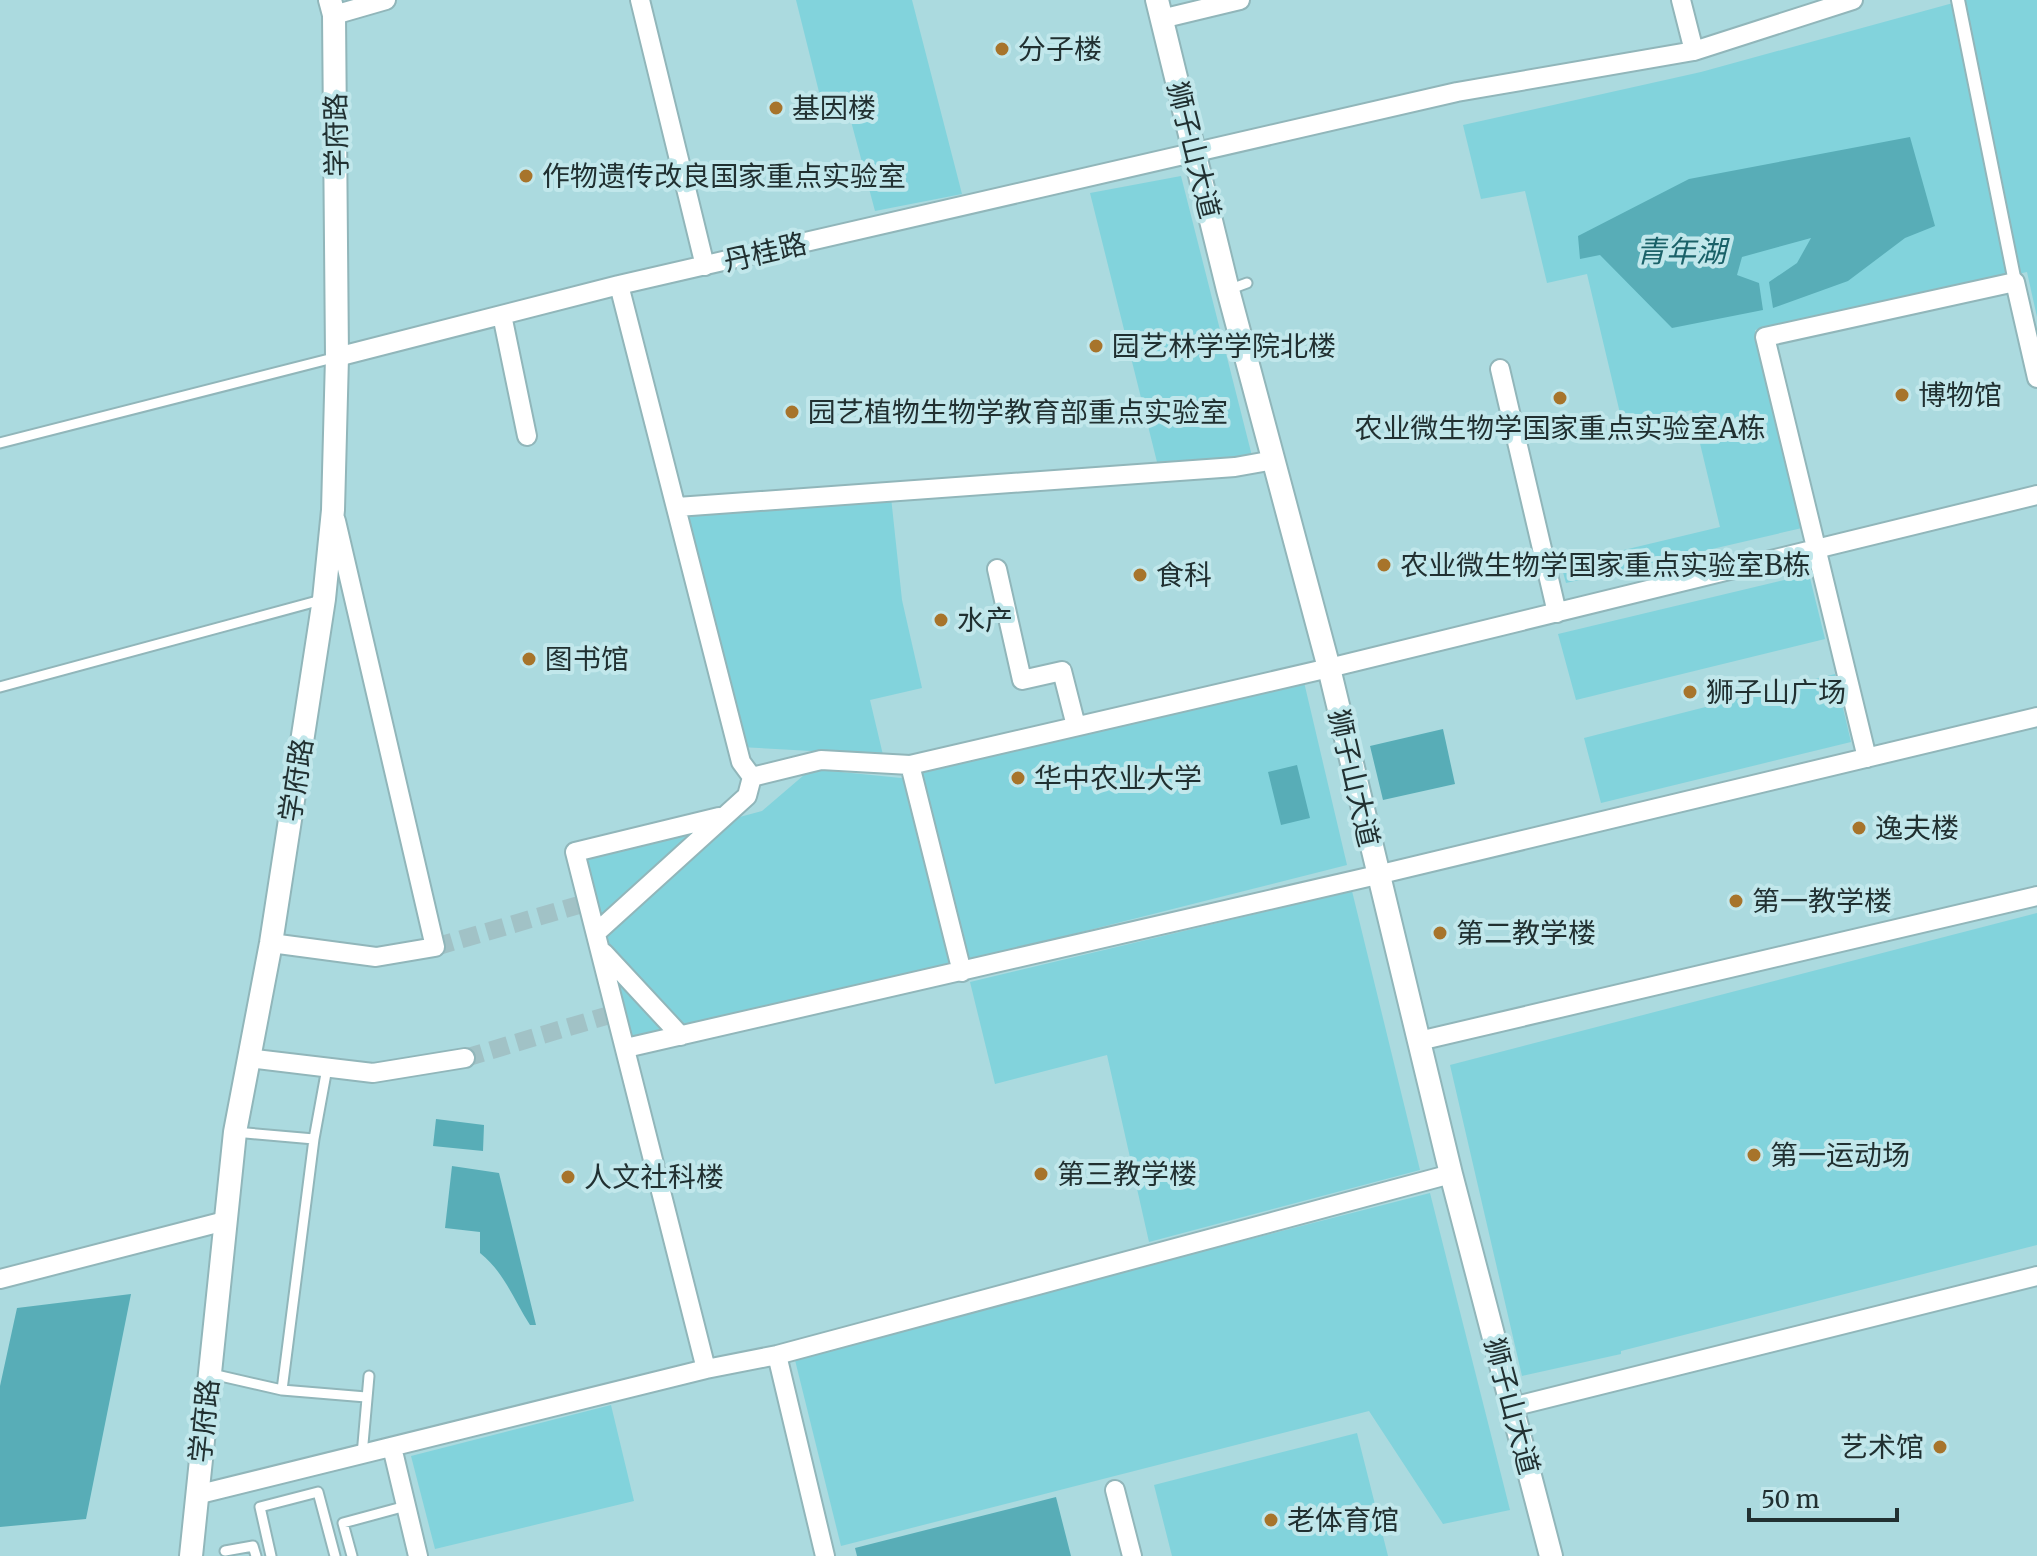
<svg xmlns="http://www.w3.org/2000/svg" width="2037" height="1556" viewBox="0 0 2037 1556" font-family="Merriweather,'Noto Sans SC',serif">
<style>
.built{fill:#abdadf}
.green{fill:#82d3dc}
.water{fill:#58adb7}
.lines{fill:none;stroke-linecap:round;stroke-linejoin:round}
.minor-tunnel{stroke:#a1c2c6;stroke-width:18;stroke-dasharray:18 9;stroke-linecap:butt}
.service-casing{stroke:#91b6ba;stroke-width:13}
.pedestrian-casing{stroke:#91b6ba;stroke-width:16}
.minor-casing{stroke:#91b6ba;stroke-width:22}
.tertiary-casing{stroke:#91b6ba;stroke-width:26}
.service{stroke:#fff;stroke-width:9}
.pedestrian{stroke:#fff;stroke-width:12}
.minor{stroke:#fff;stroke-width:18}
.tertiary{stroke:#fff;stroke-width:22}
.poi-dot{fill:#a7742b;stroke:#c1e7eb;stroke-width:3}
.labels{text-anchor:middle;stroke-width:8;stroke-linejoin:round;paint-order:stroke}
.poi-label{font-size:28px;fill:#213031;stroke:#c1e7eb;text-anchor:start}
.street-label{font-size:28px;fill:#213031;stroke:#c1e7eb}
.water-label{font-size:30px;font-style:italic;fill:#1a6168;stroke:#c1e7eb}
</style>
<rect width="100%" height="100%" fill="#c1e7eb"/>
<path class="built" d="M 0,0 L 2037,0 L 2037,1556 L 0,1556 Z"/>
<path class="green" d="M 796,0 L 912,0 L 962,194 L 875,211 L 848,110 L 825,116 Z
M 1964,0 L 2037,0 L 2037,317 L 2027,272 L 1755,330 L 1802,528 L 1566,583 L 1561,565 L 1720,527 L 1692,410 L 1623,426 L 1587,274 L 1547,283 L 1525,191 L 1481,199 L 1463,125 L 1701,72 Z
M 1181,176 L 1252,456 L 1157,462 L 1090,193 Z
M 891,497 L 902,600 L 922,688 L 870,700 L 883,755 L 740,747 L 685,513 Z
M 1809,574 L 1825,639 L 1576,700 L 1558,634 Z
M 1835,674 L 1851,742 L 1601,803 L 1584,738 Z
M 1304,682 L 1347,865 L 950,965 L 632,1039 L 586,858 L 762,811 L 811,769 L 901,778 Z
M 1352,891 L 1420,1170 L 1149,1242 L 1107,1055 L 995,1084 L 970,982 Z
M 2037,913 L 2037,1245 L 1621,1351 L 1621,1354 L 1522,1376 L 1450,1065 Z
M 1430,1193 L 1510,1510 L 1443,1524 L 1369,1411 L 841,1546 L 794,1356 Z
M 611,1405 L 634,1501 L 435,1549 L 411,1456 Z
M 1357,1433 L 1388,1556 L 1172,1556 L 1154,1485 Z"/>
<path class="water" d="M 1910,137 L 1935,226 L 1905,238 L 1848,281 L 1773,308 L 1769,282 L 1797,263 L 1811,238 L 1742,257 L 1737,275 L 1759,283 L 1763,310 L 1672,328 L 1600,255 L 1580,259 L 1578,236 L 1689,179 Z
M 1443,729 L 1455,784 L 1383,800 L 1370,746 Z
M 1297,765 L 1310,818 L 1281,825 L 1268,772 Z
M 436,1119 L 484,1125 L 483,1151 L 433,1146 Z
M 452,1166 L 499,1173 L 536,1325 L 530,1325 C 513,1299 505,1273 480,1253 L 480,1232 L 445,1228 Z
M 131,1294 L 86,1519 L 0,1527 L 0,1386 L 17,1308 Z
M 1056,1497 L 1071,1556 L 857,1556 L 855,1548 Z"/>
<g class="lines">
<path class="minor-tunnel" d="M 435,947 L 589,902
M 465,1058 L 616,1013"/>
<defs>
<path id="service" d="M 1228,290 L 1247,283
M 0,443 L 337,357
M 0,687 L 321,600
M 235,1132 L 314,1139
M 212,1374 L 282,1390 L 366,1397
M 282,1390 L 314,1139 L 327,1068
M 362,1455 L 369,1376
M 225,1551 L 253,1546 L 256,1556
M 271,1556 L 260,1507 L 318,1492 L 335,1556
M 352,1556 L 343,1523 L 406,1506"/>
<path id="pedestrian" d="M 1958,0 L 2015,282"/>
<path id="minor" d="M 640,0 L 705,266
M 1681,0 L 1694,51
M 334,15 L 386,0
M 1161,19 L 1240,0
M 502,315 L 527,436
M 337,357 L 619,285 L 1457,92 L 1694,51 L 1853,0
M 1500,369 L 1557,613
M 677,507 L 1235,467 L 1274,460
M 997,569 L 1022,680 L 1062,671 L 1076,726
M 1867,758 L 1765,337 L 2015,282 L 2037,378
M 910,765 L 962,972
M 752,777 L 821,760 L 910,765 L 1329,668 L 2037,495
M 597,932 L 747,796 L 752,777 L 741,762 L 619,285
M 271,943 L 376,957 L 435,947 L 336,521
M 604,953 L 681,1036
M 1419,1041 L 2037,896
M 626,1048 L 1377,875 L 2037,717
M 248,1058 L 373,1073 L 465,1058
M 0,1279 L 225,1221
M 777,1355 L 825,1556
M 706,1369 L 575,852 L 719,817
M 1512,1407 L 2037,1276
M 392,1447 L 418,1556
M 1115,1490 L 1132,1556
M 196,1495 L 706,1369 L 777,1355 L 1451,1174"/>
<path id="tertiary" d="M 1157,0 L 1228,290 L 1329,668 L 1451,1174 L 1551,1556
M 191,1556 L 235,1132 L 271,943 L 324,599 L 333,510 L 337,357 L 334,15 L 330,0"/>
</defs>
<use href="#service" class="service-casing"/>
<use href="#pedestrian" class="pedestrian-casing"/>
<use href="#minor" class="minor-casing"/>
<use href="#tertiary" class="tertiary-casing"/>
<use href="#service" class="service"/>
<use href="#pedestrian" class="pedestrian"/>
<use href="#minor" class="minor"/>
<use href="#tertiary" class="tertiary"/>
</g>
<g class="poi-dot">
<circle cx="1002" cy="49" r="8"/>
<circle cx="776" cy="108" r="8"/>
<circle cx="526" cy="176" r="8"/>
<circle cx="1096" cy="346" r="8"/>
<circle cx="1902" cy="395" r="8"/>
<circle cx="1560" cy="398" r="8"/>
<circle cx="792" cy="412" r="8"/>
<circle cx="1384" cy="565" r="8"/>
<circle cx="1140" cy="575" r="8"/>
<circle cx="941" cy="620" r="8"/>
<circle cx="529" cy="659" r="8"/>
<circle cx="1690" cy="692" r="8"/>
<circle cx="1018" cy="778" r="8"/>
<circle cx="1859" cy="828" r="8"/>
<circle cx="1736" cy="901" r="8"/>
<circle cx="1440" cy="933" r="8"/>
<circle cx="1754" cy="1155" r="8"/>
<circle cx="1041" cy="1174" r="8"/>
<circle cx="568" cy="1177" r="8"/>
<circle cx="1940" cy="1447" r="8"/>
<circle cx="1271" cy="1520" r="8"/>
</g>
<g class="labels">
<g class="poi-label">
<text x="1018" y="59">分子楼</text>
<text x="792" y="118">基因楼</text>
<text x="542" y="186">作物遗传改良国家重点实验室</text>
<text x="1112" y="356">园艺林学学院北楼</text>
<text x="1918" y="405">博物馆</text>
<text x="808" y="422">园艺植物生物学教育部重点实验室</text>
<text x="1560" y="438" text-anchor="middle">农业微生物学国家重点实验室A栋</text>
<text x="1400" y="575">农业微生物学国家重点实验室B栋</text>
<text x="1156" y="585">食科</text>
<text x="957" y="630">水产</text>
<text x="545" y="669">图书馆</text>
<text x="1706" y="702">狮子山广场</text>
<text x="1034" y="788">华中农业大学</text>
<text x="1875" y="838">逸夫楼</text>
<text x="1752" y="911">第一教学楼</text>
<text x="1456" y="943">第二教学楼</text>
<text x="1770" y="1165">第一运动场</text>
<text x="1057" y="1184">第三教学楼</text>
<text x="584" y="1187">人文社科楼</text>
<text x="1924" y="1457" text-anchor="end">艺术馆</text>
<text x="1287" y="1530">老体育馆</text>
</g>
<g class="street-label">
<text transform="translate(336 135) rotate(-91)" y="10">学府路</text>
<text transform="translate(1194 150) rotate(76)" y="10">狮子山大道</text>
<text transform="translate(765 252) rotate(-13)" y="10">丹桂路</text>
<text transform="translate(1354 778) rotate(77)" y="10">狮子山大道</text>
<text transform="translate(296 780) rotate(-81)" y="10">学府路</text>
<text transform="translate(1512 1406) rotate(75)" y="10">狮子山大道</text>
<text transform="translate(204 1421) rotate(-84)" y="10">学府路</text>
</g>
<g class="water-label">
<text x="1681" y="262">青年湖</text>
</g>
</g>
<path d="M1749 1508v12h148v-12" fill="none" stroke="#213031" stroke-width="4"/>
<text x="1761" y="1508" font-size="24" fill="#213031" stroke="#c1e7eb" stroke-width="6" paint-order="stroke">50 m</text>
</svg>
